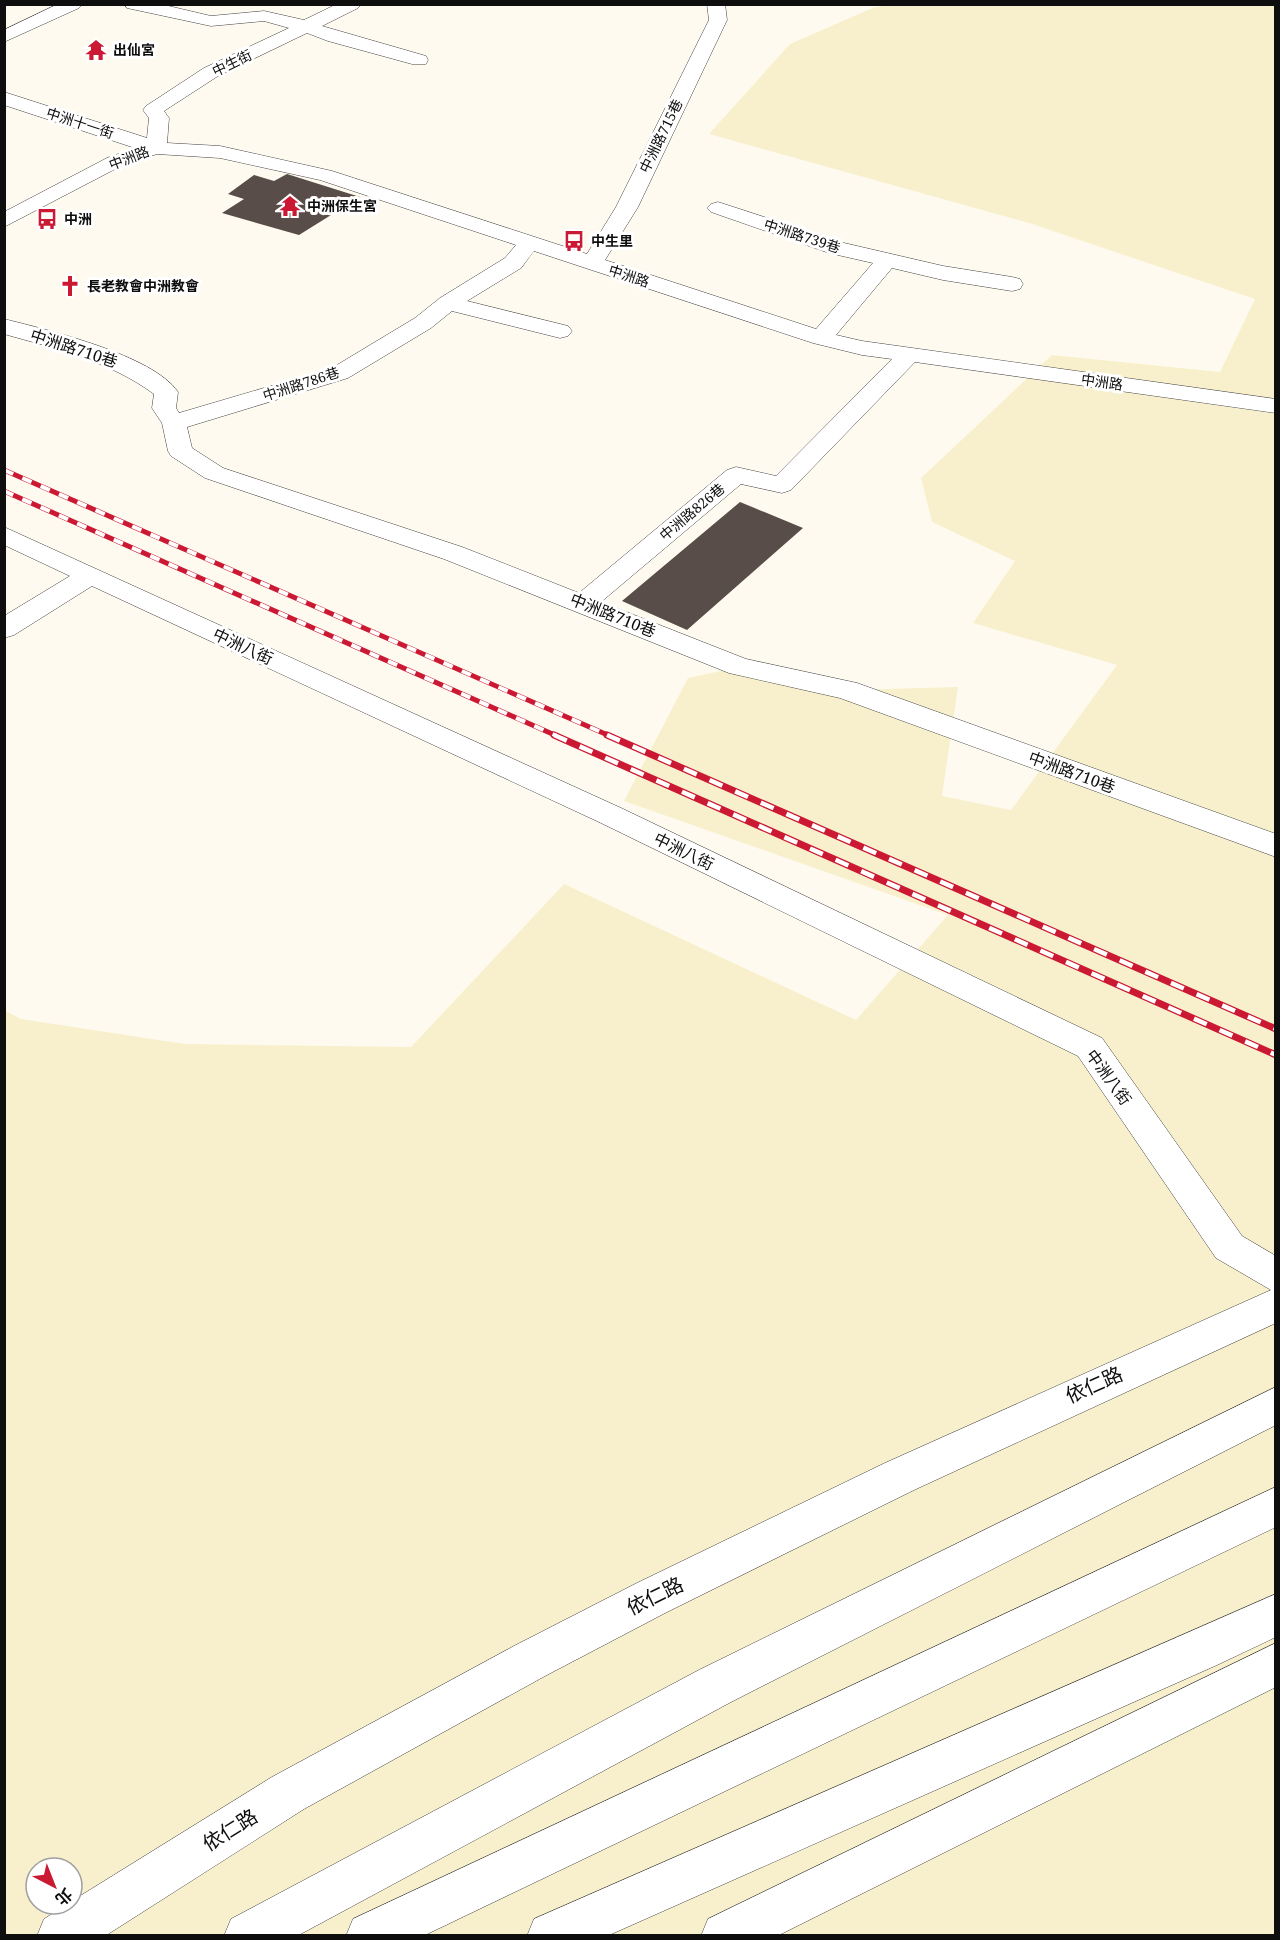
<svg xmlns="http://www.w3.org/2000/svg" width="1280" height="1940" viewBox="0 0 1280 1940" font-family="'Noto Serif','Noto Sans TC',serif">
<style>
.farmland{fill:#f8f0cc;fill-rule:evenodd}
.building{fill:#584d49}
.lines{fill:none;stroke-linecap:round;stroke-linejoin:round}
.minor-casing{stroke:#414141;stroke-width:1}
.minor{fill:#fff;fill-rule:evenodd}
.rail-far1-casing{stroke:#cb1934;stroke-width:5}
.rail-casing{stroke:#cb1934;stroke-width:7}
.rail-far1{stroke:#fff;stroke-width:4;stroke-dasharray:10;stroke-linecap:butt}
.rail{stroke:#fff;stroke-width:4.5;stroke-dasharray:14;stroke-linecap:butt}
.labels{text-anchor:middle;stroke-width:6;stroke-linejoin:round;paint-order:stroke}
.far-poi-label{font-size:14px;font-weight:bold;fill:#0e0e0e;stroke:#fff;text-anchor:start}
.far-street-label{font-size:14px;fill:#0e0e0e;stroke:#fff}
.street-label{font-size:16px;fill:#0e0e0e;stroke:#fff}
.near-street-label{font-size:20px;fill:#0e0e0e;stroke:#fff}
</style>
<rect width="100%" height="100%" fill="#fffaef"/>
<path class="farmland" d="M 899,4 L 1275,5 L 1275,1935 L 5,1935 L 4,1010 L 21,1019 L 185,1044 L 411,1047 L 564,884 L 856,1020 L 948,915 L 624,801 L 688,678 L 739,667 L 847,690 L 958,687 L 942,796 L 1011,810 L 1117,665 L 973,623 L 1015,561 L 932,522 L 921,478 L 1052,355 L 1220,372 L 1255,299 L 1029,223 L 709,134 L 790,44 L 875,7 ZM 36,1868 L 72,1868 L 72,1904 L 36,1904 Z"/>
<path class="building" d="M 287,174 L 360,197 L 299,235 L 222,213 L 244,199 L 228,194 L 254,175 L 274,181 Z
M 740,502 L 803,528 L 687,630 L 622,601 Z"/>
<g class="lines">
<defs>
<path id="minor" d="M 58,4 L 82,4 L 79,8 L 4,42 L 4,30 Z
M 124,4 L 160,4 L 211,16 L 264,11 L 304,20 L 337,4 L 361,4 L 358,8 L 322,26 L 426,56 L 428,60 L 426,64 L 412,64 L 328,41 L 307,33 L 218,76 L 164,111 L 169,118 L 167,143 L 220,146 L 332,171 L 587,254 L 616,207 L 709,20 L 707,4 L 725,4 L 727,20 L 638,207 L 605,260 L 816,329 L 873,263 L 829,253 L 711,212 L 707,208 L 711,204 L 718,202 L 844,243 L 943,266 L 1012,277 L 1020,279 L 1023,284 L 1020,289 L 1012,291 L 943,280 L 892,268 L 836,335 L 862,341 L 1276,399 L 1276,413 L 915,362 L 791,490 L 782,493 L 741,484 L 601,602 L 746,659 L 857,683 L 1276,834 L 1276,857 L 840,698 L 729,673 L 444,559 L 205,478 L 171,456 L 168,451 L 162,423 L 152,408 L 154,394 C 109,361 57,349 4,334 L 4,319 C 48,330 153,355 178,392 L 176,408 L 179,413 L 332,368 L 415,318 L 440,298 L 505,258 L 516,245 L 320,180 L 220,158 L 157,154 L 121,166 L 4,227 L 4,212 L 107,158 L 135,148 L 4,105 L 4,92 L 147,138 L 149,118 L 143,110 L 146,106 L 204,68 L 289,28 L 264,21 L 211,26 L 127,8 ZM 534,251 L 813,343 L 862,355 L 892,359 L 776,476 L 736,467 L 727,470 L 579,593 L 462,547 L 223,468 L 192,448 L 187,427 L 348,378 L 431,328 L 452,311 L 560,338 L 568,336 L 572,331 L 568,326 L 467,301 L 521,268 Z
M 4,527 L 621,808 L 1102,1038 L 1242,1236 L 1276,1256 L 1276,1323 L 914,1490 L 667,1612 L 545,1676 L 304,1809 L 105,1936 L 37,1936 L 44,1919 L 68,1904 L 72,1904 L 72,1901 L 272,1777 L 514,1646 L 637,1583 L 885,1463 L 1271,1290 L 1216,1258 L 1078,1056 L 599,822 L 92,586 L 14,635 L 4,638 L 4,616 L 70,576 L 4,545 Z
M 1276,1387 L 1276,1425 L 731,1702 L 297,1936 L 224,1936 L 231,1919 L 699,1670 Z
M 1276,1487 L 1276,1527 L 423,1936 L 346,1936 L 353,1919 Z
M 1276,1594 L 1276,1637 L 1217,1665 L 607,1936 L 527,1936 L 534,1919 Z
M 1276,1643 L 1276,1687 L 777,1936 L 701,1936 L 708,1919 Z"/>
</defs>
<use href="#minor" class="minor-casing"/>
<use href="#minor" class="minor"/>
<defs>
<path id="rail-far1" d="M 4,470 L 610,736
M 4,491 L 557,736"/>
<path id="rail" d="M 554,735 L 1276,1055
M 607,735 L 1276,1029"/>
</defs>
<use href="#rail-far1" class="rail-far1-casing"/>
<use href="#rail" class="rail-casing"/>
<use href="#rail-far1" class="rail-far1"/>
<use href="#rail" class="rail"/>
</g>
<defs>
<symbol id="temple-bare" viewBox="-9 -9 18 18"><path d="M0-6L5-2H3V0L6.5 2.5H4V6H1.5V3h-3V6H-4V2.5H-6.5L-3 0V-2H-5Z" fill="#cb1934" stroke="#fff" stroke-width="2.5" paint-order="stroke"/></symbol>
<symbol id="bus-bare" viewBox="-9 -9 18 18"><path d="M-5-6H5V4H4V6H2V4H-2V6H-4V4H-5ZM-3.5-4V0h7V-4ZM-3.5 1.2v1.5H-2V1.2ZM2 1.2v1.5H3.5V1.2Z" fill="#cb1934" stroke="#fff" stroke-width="2.5" paint-order="stroke"/></symbol>
<symbol id="church-bare" viewBox="-9 -9 18 18"><path d="M-1.2-6h2.4v3.5h3.3v2.4h-3.3V6h-2.4V-.1h-3.3v-2.4h3.3Z" fill="#cb1934" stroke="#fff" stroke-width="2.5" paint-order="stroke"/></symbol>
</defs>
<g fill-rule="evenodd">
<use href="#temple-bare" x="81" y="35" width="30" height="30"/>
<use href="#temple-bare" x="275" y="191" width="30" height="30"/>
<use href="#bus-bare" x="32" y="204" width="30" height="30"/>
<use href="#bus-bare" x="559" y="226" width="30" height="30"/>
<use href="#church-bare" x="55" y="271" width="30" height="30"/>
</g>
<g class="labels">
<g class="far-poi-label">
<text x="113" y="55">出仙宮</text>
<text x="307" y="211">中洲保生宮</text>
<text x="64" y="224">中洲</text>
<text x="591" y="246">中生里</text>
<text x="87" y="291">長老教會中洲教會</text>
</g>
<g class="far-street-label">
<text transform="translate(232 63) rotate(-26)" y="5">中生街</text>
<text transform="translate(80 123) rotate(18)" y="5">中洲十一街</text>
<text transform="translate(661 136) rotate(-64)" y="5">中洲路715巷</text>
<text transform="translate(129 158) rotate(-21)" y="5">中洲路</text>
<text transform="translate(802 236) rotate(18)" y="5">中洲路739巷</text>
<text transform="translate(629 276) rotate(18)" y="5">中洲路</text>
<text transform="translate(1102 382) rotate(8)" y="5">中洲路</text>
<text transform="translate(301 384) rotate(-18)" y="5">中洲路786巷</text>
<text transform="translate(692 512) rotate(-40)" y="5">中洲路826巷</text>
</g>
<g class="street-label">
<text transform="translate(74 348) rotate(18)" y="6">中洲路710巷</text>
<text transform="translate(613 615) rotate(22)" y="6">中洲路710巷</text>
<text transform="translate(243 646) rotate(25)" y="6">中洲八街</text>
<text transform="translate(1072 772) rotate(20)" y="6">中洲路710巷</text>
<text transform="translate(684 851) rotate(26)" y="6">中洲八街</text>
<text transform="translate(1109 1077) rotate(54)" y="6">中洲八街</text>
</g>
<g class="near-street-label">
<text transform="translate(1094 1385) rotate(-24)" y="7">依仁路</text>
<text transform="translate(655 1596) rotate(-26)" y="7">依仁路</text>
<text transform="translate(230 1830) rotate(-32)" y="7">依仁路</text>
</g>
</g>
<rect width="1280" height="1940" fill="none" stroke="#0e0e0e" stroke-width="12"/>
<g transform="translate(54 1886) rotate(138)"><circle r="28" fill="#ffffff" stroke="#9f9f9f" stroke-width="1.5"/>
<path d="M0-4.5L10 22L0 15L-10 22Z" fill="#cb1934"/>
<text y="-9" font-size="16" font-weight="bold" text-anchor="middle" fill="#0e0e0e">北</text>
</g>
</svg>
